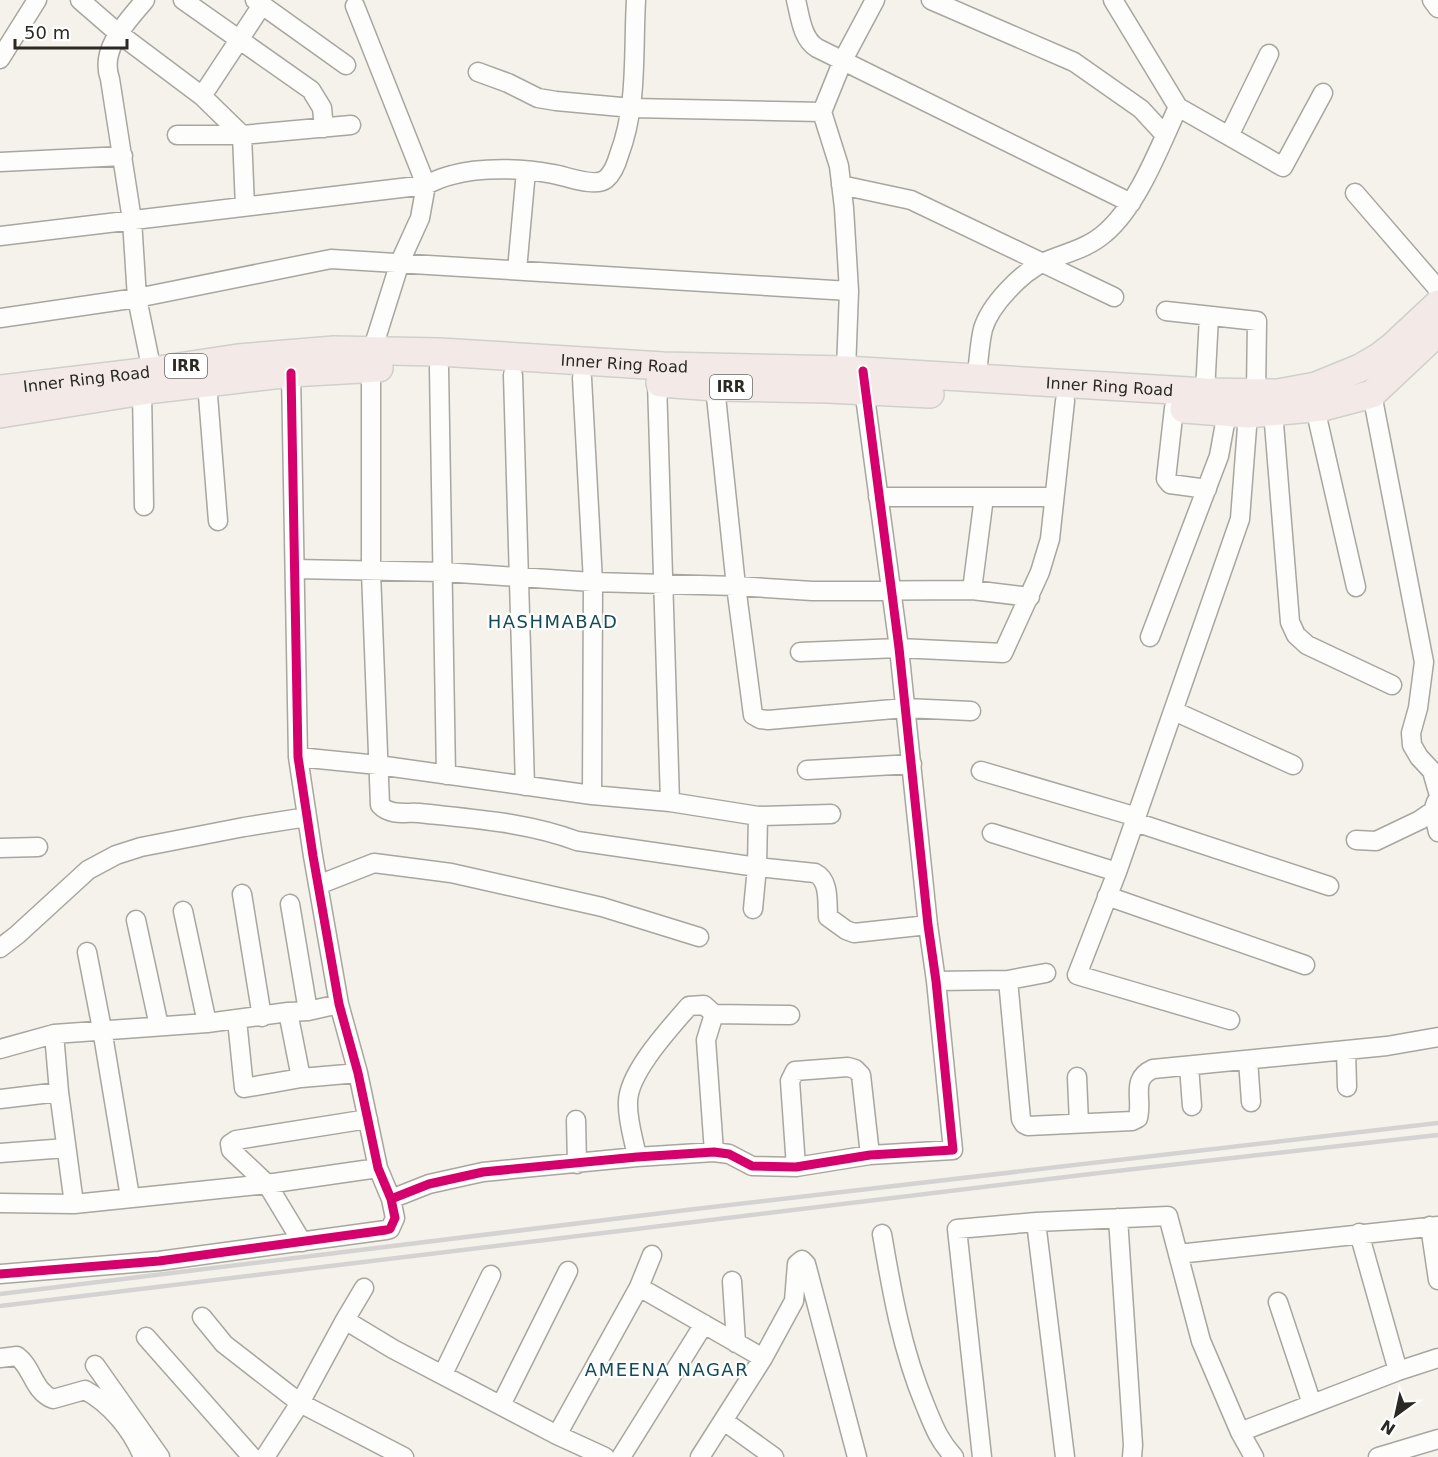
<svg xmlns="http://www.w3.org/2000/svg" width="1438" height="1457" viewBox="0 0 1438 1457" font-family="'DejaVu Sans',sans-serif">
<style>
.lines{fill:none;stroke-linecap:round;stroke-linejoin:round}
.minor-casing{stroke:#a7a69f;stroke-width:21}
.highway-casing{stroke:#d0cfcc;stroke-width:30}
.minor{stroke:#fdfdfc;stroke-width:18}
.highway{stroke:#f3eae7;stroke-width:27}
.rail{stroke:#d4d3d1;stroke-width:4.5}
.cycleway-casing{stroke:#fff;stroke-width:13}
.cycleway{stroke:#d6006c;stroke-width:9}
.labels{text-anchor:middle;stroke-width:4.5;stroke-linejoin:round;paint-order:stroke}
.shield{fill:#fff;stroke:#6a6965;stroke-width:1.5}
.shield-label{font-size:15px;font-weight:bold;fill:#2a2923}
.street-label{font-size:16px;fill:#2a2923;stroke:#fff}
.neighbourhood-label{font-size:18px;letter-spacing:1.5px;fill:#134b58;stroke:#fff}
</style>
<rect width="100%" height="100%" fill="#f4f2ea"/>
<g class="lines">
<defs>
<path id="minor" d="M 80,0 L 118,33 L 202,96 L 242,135 L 245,207
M 145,0 C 127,22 99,49 110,79 L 132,220 L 137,298 L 154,381
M 183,0 L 311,90 L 322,108 L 324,128
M 255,0 L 346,65
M 796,0 C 800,16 802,39 817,48 L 1131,203
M 931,0 L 1074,62 L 1141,109 L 1165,135
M 1432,0 L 1438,8
M 355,6 L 426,185 L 420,218 L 400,262 L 372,351
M 0,59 L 37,0
M 478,72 L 508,83 L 538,98 L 556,101 L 632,108 L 822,112
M 202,96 L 262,5
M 1178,107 L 1283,167 L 1323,93
M 177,135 L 242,135 L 351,125
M 1229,136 L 1269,54
M 0,162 L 123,156
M 841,185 L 911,200 L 1114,297
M 1355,193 L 1438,289
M 0,236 L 426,185 C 434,181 443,177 452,175 C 480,167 523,168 553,174 C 566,176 595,188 606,179 C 613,173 617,162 619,155 C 638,105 633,52 636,0
M 517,270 L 526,171
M 1166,311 L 1257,321 L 1256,393
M 0,318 L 137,298 L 331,259 L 849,291
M 371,368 L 371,572 L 380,805 C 390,816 406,812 419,813 C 473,819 527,822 577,841 L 757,867 L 753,909
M 439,368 L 446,775
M 846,370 L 849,291 L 844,208 L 839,166 L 822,112 L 843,60 L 875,0
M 513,375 L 525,786
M 582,378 L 593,582 L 592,795
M 976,379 C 979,363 979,345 983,329 C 990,305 1021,273 1044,262 C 1065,253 1087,249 1105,233 C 1138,205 1160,146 1178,107 L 1113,0
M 657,382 L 670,802
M 207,383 L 218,521
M 715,387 L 736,586 L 753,715 L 760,719 L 768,720 L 905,708 L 971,711
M 142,391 L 144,506
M 1205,392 L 1209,316
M 1372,394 L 1424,662 L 1418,708 L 1411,733 L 1412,745 L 1419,757 L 1432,771 L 1438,792
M 1174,408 L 1166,479 L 1170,484 L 1207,489
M 1315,408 L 1356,587
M 1273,411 L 1290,622 L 1296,635 L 1307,645 L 1392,685
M 878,497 L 1054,497
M 295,569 L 444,572 L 593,582 L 736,586 L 812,591 L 972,590 L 1030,597
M 972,590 L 984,497
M 1150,637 L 1219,456 L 1227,412
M 800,652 L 899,648 L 1003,653 L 1040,572 L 1050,539 L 1065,401
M 1174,711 L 1293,765
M 298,757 L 378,765 L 592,795 L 670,802 L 758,816
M 807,770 L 912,764
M 981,771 L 1137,817
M 1436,802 L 1433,811 L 1438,832
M 831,814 L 758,816 L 757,867 L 815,873 C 830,880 827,903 828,917 L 846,930 L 854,933 L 928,925
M 1135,822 L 1329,886
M 992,833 L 1117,872
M 1356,840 L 1376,841 L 1420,820 L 1433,811
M 0,848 L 38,847
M 318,885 L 374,863 L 451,873 L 602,907 L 699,937
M 242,894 L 262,1017
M 1107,896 L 1305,965
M 290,904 L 308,1011
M 183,911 L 207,1023
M 136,920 L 159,1026
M 0,948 L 17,935 L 88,870 L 116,855 L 141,847 L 244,827 L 307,817
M 87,952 L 102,1029 L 130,1197
M 1008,980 L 1021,1119 L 1024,1124 L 1028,1126 L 1132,1121 L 1138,1118 C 1143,1098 1130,1079 1153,1069 L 1387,1046 L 1438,1037
M 936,981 L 1008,980 L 1046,973
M 288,1012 L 301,1078
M 714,1014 L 706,1040 L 714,1152
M 237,1020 L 244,1088 L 301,1078 L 358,1073
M 1230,1020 L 1077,975 L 1117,872 L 1240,519 L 1248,414
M 54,1034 L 59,1092 L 74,1204
M 0,1049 L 54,1034 L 207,1023 L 288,1012 L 308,1011 L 339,1004
M 1346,1050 L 1347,1087
M 1248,1060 L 1251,1102
M 1189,1066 L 1192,1106
M 1077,1077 L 1079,1123
M 0,1099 L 59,1092
M 576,1120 L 577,1164
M 0,1153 L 66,1148
M 637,1157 C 634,1140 627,1120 628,1102 C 628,1073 670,1028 689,1006 L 704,1005 L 714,1014 L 790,1015
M 796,1167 L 790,1081 L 795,1071 L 848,1067 L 855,1069 L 861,1075 L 870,1155
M 391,1199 L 429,1184 L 483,1172 L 637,1157 L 714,1152 L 729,1154 L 752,1166 L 796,1167 L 870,1155 L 953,1150 L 936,981 L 928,925 L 899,648 L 863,382
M 0,1203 L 74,1204 L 267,1184 L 378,1168
M 1118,1218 L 1133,1445 L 1132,1457
M 1036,1222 L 1065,1457
M 1430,1226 L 1438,1280
M 1359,1233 L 1398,1371
M 882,1234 C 892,1293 902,1350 925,1405 C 934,1427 938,1439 954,1457
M 302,1242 L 267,1184 L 231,1150 L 230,1144 L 236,1140 L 368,1119
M 1178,1254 L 1438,1226
M 0,1274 L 159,1261 L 386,1230 L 390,1229 L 395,1218 L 391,1199 L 378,1168 L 358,1073 L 339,1004 L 313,856 L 298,757 L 291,373
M 732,1281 L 736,1343
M 639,1287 L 763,1358
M 1278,1302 L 1312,1404
M 202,1317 L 224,1344 L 300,1403 L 345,1320 L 393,1349 L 557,1435 L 605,1457
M 345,1320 L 364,1288
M 146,1337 L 252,1457
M 0,1358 L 17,1356 C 33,1368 33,1391 53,1399 L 85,1390 C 111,1404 132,1430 143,1457
M 95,1365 L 160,1457
M 443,1374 L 491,1275
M 501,1405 L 568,1271
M 724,1421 L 774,1457
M 1240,1432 L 1398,1371 L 1438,1358
M 557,1435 L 639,1287 L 652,1255
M 265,1457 L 300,1403 L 404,1457
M 621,1457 L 704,1324
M 700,1457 L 763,1358 L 794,1301 L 797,1264 L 802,1260 L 806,1264 L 857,1457
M 982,1457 L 957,1229 L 1036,1222 L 1168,1216 L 1201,1341 L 1240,1432 L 1254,1457
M 1378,1457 L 1438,1439"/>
<g id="highway">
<path d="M 660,383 L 715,387 L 828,389 L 930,394"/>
<path id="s1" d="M 0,389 L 152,371 L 238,358 L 334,350 L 440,352 L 663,366 L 846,370 L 1205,392 L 1278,393 L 1316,386 L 1360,368 L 1379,357 L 1392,347 L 1438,304"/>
<path d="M 1184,409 L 1248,414 L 1323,407 L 1372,394 L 1438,332"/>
<path d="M 0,414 L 155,389 L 291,373 L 379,368"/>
</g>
</defs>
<use href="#minor" class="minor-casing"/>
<use href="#highway" class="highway-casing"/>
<use href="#minor" class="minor"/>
<use href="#highway" class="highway"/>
<path class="rail" d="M 0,1294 L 695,1209 L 1438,1123
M 0,1306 L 1099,1173 L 1438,1135"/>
<defs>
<path id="cycleway" d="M 391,1199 L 429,1184 L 483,1172 L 637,1157 L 714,1152 L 729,1154 L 752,1166 L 796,1167 L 870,1155 L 953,1150 L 936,981 L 928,925 L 899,648 L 863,371
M 0,1274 L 159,1261 L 386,1230 L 390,1229 L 395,1218 L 391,1199 L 378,1168 L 358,1073 L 339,1004 L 313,856 L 298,757 L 291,373"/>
</defs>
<use href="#cycleway" class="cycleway-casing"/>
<use href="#cycleway" class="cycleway"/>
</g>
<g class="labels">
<g class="shield">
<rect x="165" y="354" width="42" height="24" rx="4.5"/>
<rect x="710" y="375" width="42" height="24" rx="4.5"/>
</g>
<g class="shield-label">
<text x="186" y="371">IRR</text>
<text x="731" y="392">IRR</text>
</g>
<g class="street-label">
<text dy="6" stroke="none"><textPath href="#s1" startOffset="627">Inner Ring Road</textPath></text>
<text dy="6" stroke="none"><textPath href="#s1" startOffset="87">Inner Ring Road</textPath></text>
<text dy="6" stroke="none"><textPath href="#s1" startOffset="1113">Inner Ring Road</textPath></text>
</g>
<g class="neighbourhood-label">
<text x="553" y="628">HASHMABAD</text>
<text x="667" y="1376">AMEENA NAGAR</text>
</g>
</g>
<g transform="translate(1396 1415) rotate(213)" stroke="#ffffff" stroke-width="4.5" paint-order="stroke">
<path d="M0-4.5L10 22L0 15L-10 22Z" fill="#2a2923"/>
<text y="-9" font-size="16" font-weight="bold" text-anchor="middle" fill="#2a2923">N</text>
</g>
<path d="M15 39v9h112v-9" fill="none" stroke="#2a2923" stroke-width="3"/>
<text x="24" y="39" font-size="18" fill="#2a2923" stroke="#ffffff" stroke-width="4.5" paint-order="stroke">50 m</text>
</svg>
